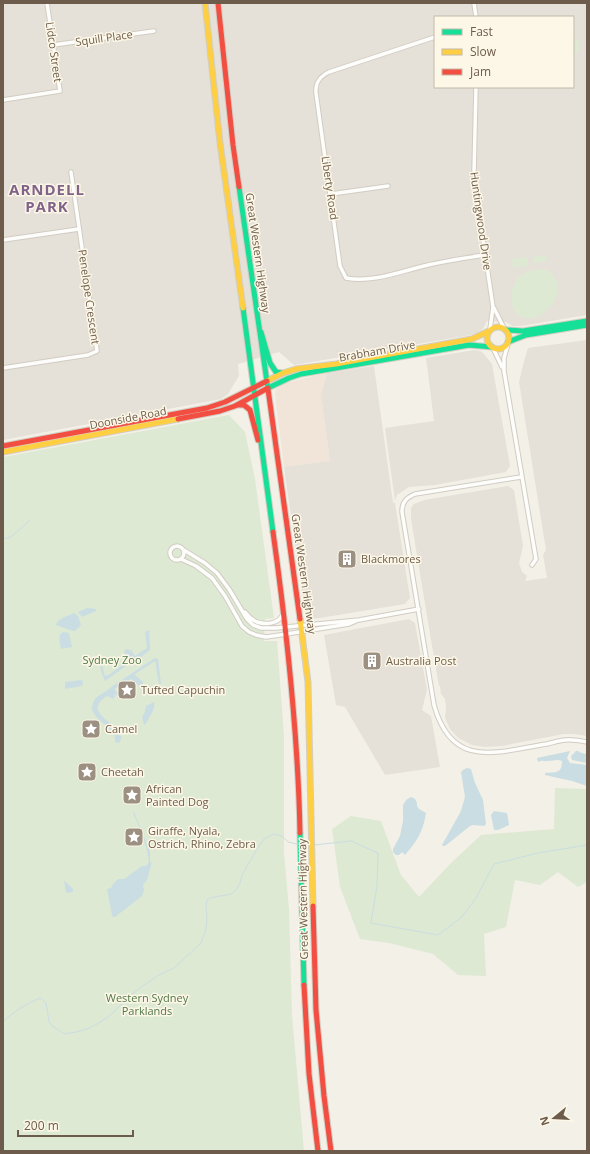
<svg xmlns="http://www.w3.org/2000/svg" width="590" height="1154" viewBox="0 0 590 1154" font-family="'Open Sans',sans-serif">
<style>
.commercial{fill:#f1e4d8}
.industrial{fill:#e5e1d8;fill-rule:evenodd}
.green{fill:#dde9d3}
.water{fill:#cadde2}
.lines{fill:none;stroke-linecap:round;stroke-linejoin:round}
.stream{stroke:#cadde2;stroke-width:1}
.street-casing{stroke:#d2ccc3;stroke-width:5.5}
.fast-casing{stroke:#d3cec3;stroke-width:7}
.slow-casing{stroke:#d3cec3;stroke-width:7}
.jam-casing{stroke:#d3cec3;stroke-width:7}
.street{stroke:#fdfdfb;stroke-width:3.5}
.fast{stroke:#16e098;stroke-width:5}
.slow{stroke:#ffcf43;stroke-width:5}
.jam{stroke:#f24e42;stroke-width:5}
.labels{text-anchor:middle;stroke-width:3;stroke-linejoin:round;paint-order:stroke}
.street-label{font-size:11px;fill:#6d5c4b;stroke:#fdf7e7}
.poi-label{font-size:11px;fill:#6d5c4b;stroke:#fdf7e7;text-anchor:start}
.park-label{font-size:11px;fill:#507848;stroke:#fdf7e7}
.district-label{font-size:15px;font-weight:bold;letter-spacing:1px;fill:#81638a;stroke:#fdf7e7}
</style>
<rect width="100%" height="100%" fill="#f3f0e7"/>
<path class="commercial" d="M 327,373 L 321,395 L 330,461 L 284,467 L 275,394 L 276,389 L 286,383 Z"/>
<path class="industrial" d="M 3,3 L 587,3 L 587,315 L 521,326 L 513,326 L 506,322 L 487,321 L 483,329 L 477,333 L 471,335 L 294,365 L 279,352 L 238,364 L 239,376 L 228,394 L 221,399 L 3,440 ZM 435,17 L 573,17 L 573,87 L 435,87 Z
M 587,340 L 587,736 L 573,734 L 564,734 L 502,746 L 484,747 L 472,745 L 458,738 L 450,729 L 445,718 L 446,708 L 445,699 L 441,694 L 440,686 L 439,686 L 430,634 L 411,519 L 411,508 L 414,504 L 424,500 L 508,486 L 514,490 L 523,546 L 519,563 L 522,572 L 527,576 L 525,581 L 547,578 L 543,555 L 546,550 L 519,382 L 523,365 L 528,348 Z
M 474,350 L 480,351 L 483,353 L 492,364 L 510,466 L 506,472 L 435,485 L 409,487 L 397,495 L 395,501 L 385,428 L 434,421 L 426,358 Z
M 374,366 L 393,503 L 395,503 L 410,598 L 405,604 L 320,618 L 309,619 L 305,615 L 284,467 L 330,461 L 321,395 L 327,373 Z
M 409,619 L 415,623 L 427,690 L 422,710 L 431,716 L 440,767 L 385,775 L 345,707 L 336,705 L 324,635 Z"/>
<path class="green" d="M 573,36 L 578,41 L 580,48 L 573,58 L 573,39 L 574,38 Z
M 546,255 L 547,261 L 534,263 L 532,257 Z
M 527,257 L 529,265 L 513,268 L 512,259 Z
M 541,269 C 556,271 562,287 555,300 C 550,311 532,324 520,316 C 507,307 510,284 521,275 C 527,271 534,269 541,269 Z
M 229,415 L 245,432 L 255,479 L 274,618 L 265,619 L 264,641 L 277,641 L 284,736 L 284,853 L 289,909 L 292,1015 L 304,1151 L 3,1151 L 3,457 Z
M 555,788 L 587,789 L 587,882 L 578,887 L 558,872 L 540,885 L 515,880 L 506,927 L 484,934 L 486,976 L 458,975 L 433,954 L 389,943 L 360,939 L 340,887 L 332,829 L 351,816 L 381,821 L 401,875 L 419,897 L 451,863 L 481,835 L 554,829 Z"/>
<path class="water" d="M 87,608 L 96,609 L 96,611 L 82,617 L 78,612 Z
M 74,613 L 78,616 L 81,625 L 75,631 L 73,631 L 56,625 C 58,618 68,616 74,613 Z
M 149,630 L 150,650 L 137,660 L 133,661 L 105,681 L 102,674 L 100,666 L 102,665 L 105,676 L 107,676 L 129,660 L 124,652 L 126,649 L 131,650 L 135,656 L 147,648 L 145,632 Z
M 63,632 L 69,633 L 72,647 L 61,649 C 60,643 57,635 63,632 Z
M 155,658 L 158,659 L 161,684 L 159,684 L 155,661 L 135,674 L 135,675 L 143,682 L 143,684 L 141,684 L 143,687 L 140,686 L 131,679 L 114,689 L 118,693 L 117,696 L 115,694 L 114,699 L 107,696 C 87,708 104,718 115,727 L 117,730 L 119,735 L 122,737 L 119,743 L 115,742 C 115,739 115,735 113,733 C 107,722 84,716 95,699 C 99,694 107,692 111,687 Z
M 81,680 L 83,681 L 82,686 L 65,689 L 65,682 Z
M 154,702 C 156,710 149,716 146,724 L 146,723 L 144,725 L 142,717 L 145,712 L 146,706 Z
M 570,751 L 567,758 L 570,763 L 587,765 L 587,786 L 572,781 L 545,775 L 545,773 C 556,772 562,774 562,761 C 557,759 554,761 548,761 C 544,761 542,760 538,762 L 537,758 Z
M 576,751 L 578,751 L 581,753 L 587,754 L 587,763 L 572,760 L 571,756 Z
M 467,768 L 471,769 L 475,783 L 483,800 L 486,824 L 484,826 L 473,825 L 470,826 L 445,846 L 443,846 L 442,845 L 461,811 L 465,797 L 461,772 L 463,770 Z
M 411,797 L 415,799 L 417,803 L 417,806 L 419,809 L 426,813 C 423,832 417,841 405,855 L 402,852 L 399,855 L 396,855 L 393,852 L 393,849 L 400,836 L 403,821 L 403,805 L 406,800 Z
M 494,811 L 507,813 L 509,825 L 498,830 L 494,830 L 491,815 Z
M 134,812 L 150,852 L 150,861 L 151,863 L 152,862 L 147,880 L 143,885 L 144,890 L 142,896 L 115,917 L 113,917 L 112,915 L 107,889 L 111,888 L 113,884 L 118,879 L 124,879 L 142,866 L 146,866 C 146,865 147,865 148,864 C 152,856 137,822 133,813 Z
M 64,881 L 66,882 L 73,889 L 73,892 L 67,893 L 66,892 Z"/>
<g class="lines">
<path class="stream" d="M 3,539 L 11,537 L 30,520
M 314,845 L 351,841 L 378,853 L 377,886 L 371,923 L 438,935 L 462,917 L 476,898 L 494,864 L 538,853 L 587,845
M 3,1022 C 12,1013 28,1002 41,998 L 46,1003 L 49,1021 L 52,1026 L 60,1031 L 65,1034 L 76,1032 L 87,1029 L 97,1024 L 108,1017 L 121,1005 L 130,996 L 140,988 L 159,975 L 174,968 L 201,943 L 206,929 L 207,918 L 206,906 L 207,900 L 210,898 L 231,894 L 236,890 L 240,883 L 242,875 L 257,849 L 264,839 L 274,834 L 282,836 L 288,842 L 297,844"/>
<defs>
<path id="street" d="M 474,3 L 476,17
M 435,37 L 329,72 C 319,77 315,83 316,93 L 340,266 L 346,278 C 372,283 399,272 424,266 C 444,261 465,258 485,255
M 53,45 L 154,31
M 476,87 L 474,172 L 476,192 L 493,307 L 490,329
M 3,100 L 60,91 L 47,3
M 331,194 L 388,186
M 3,240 L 79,229
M 494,308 L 504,328
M 508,344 L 504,358 L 504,371 L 536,559 L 532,565
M 493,348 L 502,367
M 3,368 L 88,355 L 97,351 L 71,172
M 521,477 L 415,494 C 406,498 402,502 402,512 L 434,705 C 452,770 496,752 547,744 C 555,742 564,739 572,740 C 577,740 582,741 587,742
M170 553a7 7 0 1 1 14 0a7 7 0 1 1-14 0Z
M 184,550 L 205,563 L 217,573 L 229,589 L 247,619 L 253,625 L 261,628 L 276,628 L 359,620 L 419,609
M 181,559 L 196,566 L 212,578 L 225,596 L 242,626 L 249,632 L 256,635 L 266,637 L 280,635 L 349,624 L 356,621
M 245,612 C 248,616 252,620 257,622 C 266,625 279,624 283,614"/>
<path id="fast" d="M 239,187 L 268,389
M 243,308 L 273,532
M 506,330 L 523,331 L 587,321
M 261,332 L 270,363 L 276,372 L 282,373
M 508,342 L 526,335 L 587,325
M 268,388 L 289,378 L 301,374 L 469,345 L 492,347
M 300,833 L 304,985"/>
<path id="slow" d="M 205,3 L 220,143 L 243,308
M487 338a11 11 0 1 1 22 0a11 11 0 1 1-22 0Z
M 267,381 L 283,373 L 296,369 L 336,364 L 472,339 L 489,331
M 3,452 L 178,419
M 300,619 L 308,682 L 313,906"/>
<path id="jam" d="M 218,3 L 233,145 L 239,187
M 268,389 L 300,619
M 238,405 L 244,405 L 250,410 L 258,440
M 178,419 L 220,411 L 235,406 L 268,388
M 3,446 L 207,408 L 225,402 L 267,381
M 273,532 C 287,632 298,732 300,833
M 313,906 L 316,1010 L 324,1096 L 331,1151
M 304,985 L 309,1074 L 318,1151"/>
</defs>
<use href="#street" class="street-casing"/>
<use href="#fast" class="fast-casing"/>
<use href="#slow" class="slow-casing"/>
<use href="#jam" class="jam-casing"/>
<use href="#street" class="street"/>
<use href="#fast" class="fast"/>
<use href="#slow" class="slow"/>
<use href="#jam" class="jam"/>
</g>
<defs>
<symbol id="building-square" viewBox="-11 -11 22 22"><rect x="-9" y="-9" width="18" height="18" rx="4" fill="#9c9082" stroke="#fdf7e7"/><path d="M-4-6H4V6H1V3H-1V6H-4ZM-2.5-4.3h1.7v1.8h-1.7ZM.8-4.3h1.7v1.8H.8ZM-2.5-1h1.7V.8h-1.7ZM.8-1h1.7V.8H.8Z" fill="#fff"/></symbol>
<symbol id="sight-square" viewBox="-11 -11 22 22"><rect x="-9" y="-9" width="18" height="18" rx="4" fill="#9c9082" stroke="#fdf7e7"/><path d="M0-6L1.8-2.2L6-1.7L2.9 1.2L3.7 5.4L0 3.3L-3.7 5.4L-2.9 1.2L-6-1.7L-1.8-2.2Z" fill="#fff"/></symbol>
</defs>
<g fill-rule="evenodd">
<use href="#building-square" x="336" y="548" width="22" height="22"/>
<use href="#building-square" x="361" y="650" width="22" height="22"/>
<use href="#sight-square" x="116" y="679" width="22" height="22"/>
<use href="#sight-square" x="80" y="718" width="22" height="22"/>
<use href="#sight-square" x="76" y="761" width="22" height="22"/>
<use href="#sight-square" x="121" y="784" width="22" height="22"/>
<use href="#sight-square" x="123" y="826" width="22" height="22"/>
</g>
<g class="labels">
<g class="street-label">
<text transform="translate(104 38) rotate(-8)" y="4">Squill Place</text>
<text transform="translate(54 52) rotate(82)" y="4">Lidco Street</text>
<text transform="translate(330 188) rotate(82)" y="4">Liberty Road</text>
<text transform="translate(481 221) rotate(82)" y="4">Huntingwood Drive</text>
<text transform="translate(258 253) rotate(82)" y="4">Great Western Highway</text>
<text transform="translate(89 297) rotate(82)" y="4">Penelope Crescent</text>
<text transform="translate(377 351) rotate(-10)" y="4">Brabham Drive</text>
<text transform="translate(128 418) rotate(-11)" y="4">Doonside Road</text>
<text transform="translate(304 574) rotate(82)" y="4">Great Western Highway</text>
<text transform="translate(303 899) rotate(-91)" y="4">Great Western Highway</text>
</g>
<g class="poi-label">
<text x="361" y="563">Blackmores</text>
<text x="386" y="665">Australia Post</text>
<text x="141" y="694">Tufted Capuchin</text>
<text x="105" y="733">Camel</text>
<text x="101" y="776">Cheetah</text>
<text x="146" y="793">African<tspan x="146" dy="13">Painted Dog</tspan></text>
<text x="148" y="835">Giraffe, Nyala,<tspan x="148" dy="13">Ostrich, Rhino, Zebra</tspan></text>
</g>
<g class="park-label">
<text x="112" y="664">Sydney Zoo</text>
<text x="147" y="1002">Western Sydney<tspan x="147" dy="13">Parklands</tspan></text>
</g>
<g class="district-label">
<text x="47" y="195">ARNDELL<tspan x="47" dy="17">PARK</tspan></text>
</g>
</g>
<rect width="590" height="1154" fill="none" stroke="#6d5c4b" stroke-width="8"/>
<rect x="434" y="16" width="140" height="72" fill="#fdf7e7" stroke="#c3b9a9"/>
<rect x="442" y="29" width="20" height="6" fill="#16e098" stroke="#c3b9a9"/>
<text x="470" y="36" font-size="12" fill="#6d5c4b">Fast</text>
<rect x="442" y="49" width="20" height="6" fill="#ffcf43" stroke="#c3b9a9"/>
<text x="470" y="56" font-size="12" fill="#6d5c4b">Slow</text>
<rect x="442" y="69" width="20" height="6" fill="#f24e42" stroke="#c3b9a9"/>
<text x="470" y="76" font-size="12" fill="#6d5c4b">Jam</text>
<g transform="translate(554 1118) rotate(252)" stroke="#fdf7e7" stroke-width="3" paint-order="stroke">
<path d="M0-3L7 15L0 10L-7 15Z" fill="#6d5c4b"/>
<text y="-6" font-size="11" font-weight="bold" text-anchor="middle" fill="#6d5c4b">N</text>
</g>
<path d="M18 1130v6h115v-6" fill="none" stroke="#6d5c4b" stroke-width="2"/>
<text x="24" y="1130" font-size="12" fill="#6d5c4b" stroke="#fdf7e7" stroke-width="3" paint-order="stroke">200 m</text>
</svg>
